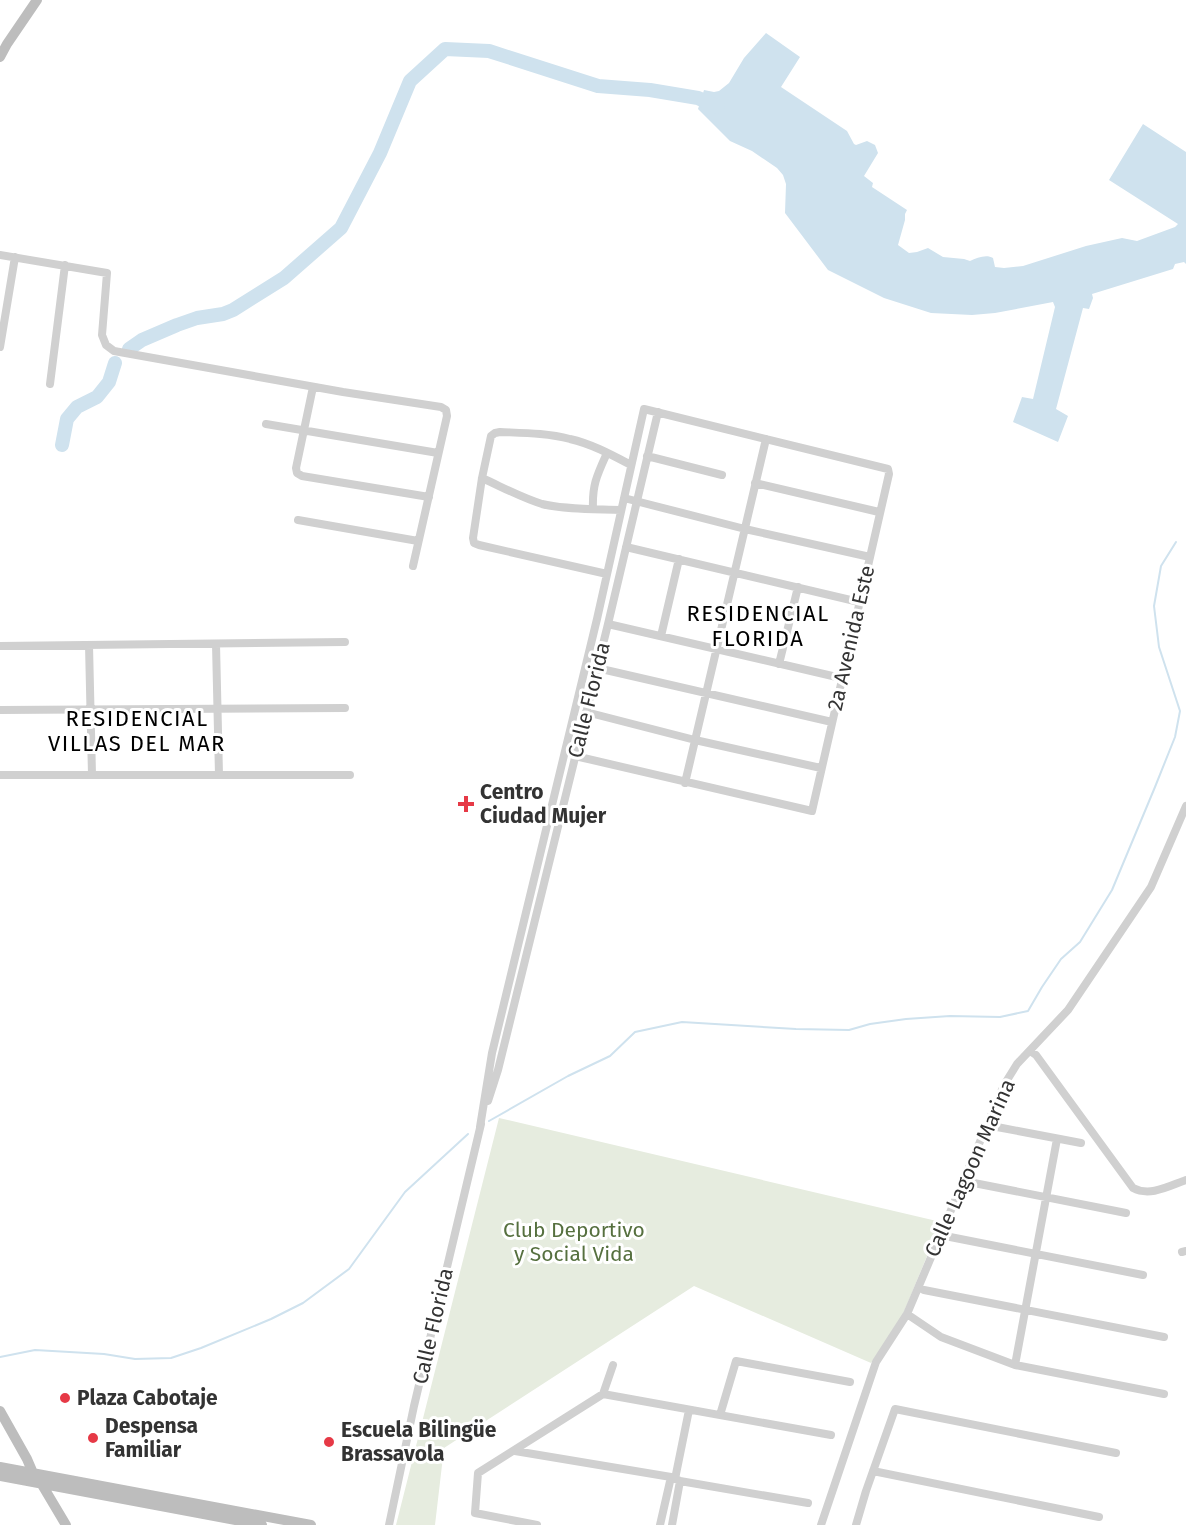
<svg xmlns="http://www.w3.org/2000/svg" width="1186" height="1525" viewBox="0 0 1186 1525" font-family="'Fira Sans',sans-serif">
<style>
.green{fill:#e6ecdf}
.water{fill:#cfe2ee}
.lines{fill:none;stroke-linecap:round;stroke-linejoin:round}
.stream{stroke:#cfe2ee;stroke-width:2}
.river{stroke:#cfe2ee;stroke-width:14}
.street{stroke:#d0d0d0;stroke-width:8}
.secondary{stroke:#bdbdbd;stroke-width:10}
.poi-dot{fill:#e63946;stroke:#fff;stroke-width:2}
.labels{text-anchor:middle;stroke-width:6;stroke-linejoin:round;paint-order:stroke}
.street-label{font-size:21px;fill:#333;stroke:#fff}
.poi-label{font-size:21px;font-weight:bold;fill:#333;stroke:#fff;text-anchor:start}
.park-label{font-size:21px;fill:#56703f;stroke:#fff}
.neighbourhood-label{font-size:22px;letter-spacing:1.5px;fill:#000;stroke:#fff}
</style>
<rect width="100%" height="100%" fill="#fff"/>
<path class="green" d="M 499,1118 L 941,1222 L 901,1319 L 871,1363 L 694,1286 L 444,1448 L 435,1525 L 396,1525 Z"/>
<path class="water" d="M 766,33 L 800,57 L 781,87 L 847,131 L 854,144 L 856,145 L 867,141 L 875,145 L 878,153 L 864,176 L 873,183 L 872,187 L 907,210 L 905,214 L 905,220 L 898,245 L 909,253 L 917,252 L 928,248 L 943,257 L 964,259 L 970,261 C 977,258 986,254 993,258 L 995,267 L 1004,268 L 1023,266 L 1086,246 L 1122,238 L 1137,241 L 1175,227 L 1178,224 L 1109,180 L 1143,124 L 1186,152 L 1186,264 L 1184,262 L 1175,264 L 1173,269 L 1092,294 L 1093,298 L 1089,309 L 1083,308 L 1056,409 L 1068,416 L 1058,442 L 1013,422 L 1022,397 L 1033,399 L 1055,307 L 1053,302 L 995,313 L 972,315 L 931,313 L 884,298 L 828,270 L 785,213 L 786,184 L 783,175 L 777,168 L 752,151 L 730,141 L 698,109 L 704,90 L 714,92 L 719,91 L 729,83 L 744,58 Z"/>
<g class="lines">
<path class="stream" d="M 489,1121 L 568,1076 L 610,1056 L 635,1032 L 682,1022 L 796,1029 L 849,1030 L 870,1024 L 906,1019 L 950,1016 L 1000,1017 L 1028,1011 L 1042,987 L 1061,959 L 1080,942 L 1112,890 L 1155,787 L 1175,737 L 1180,711 L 1159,647 L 1154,606 L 1161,566 L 1176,542
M 0,1357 L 35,1350 L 104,1354 L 135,1359 L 171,1358 L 201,1348 L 271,1319 L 303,1303 L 349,1269 L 405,1192 L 468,1134"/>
<path class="river" d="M 129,349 L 142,340 L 177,325 L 197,318 L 223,314 L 233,310 L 284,278 L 341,228 L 380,153 L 410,81 L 445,49 L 489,51 L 598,86 L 650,90 L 698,98 L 718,107
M 62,445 L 67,419 L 77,407 L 97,397 L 109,382 L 115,363"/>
<path class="street" d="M 0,255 L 107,273 L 102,335 L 106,345 L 114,351 L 343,392 L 441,407 L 446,410 L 447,416 L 413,566
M 0,347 L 15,257
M 50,384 L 65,265
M 313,387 L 296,468 L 297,473 L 302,476 L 429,497
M 266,424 L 438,453
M 647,456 L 722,475
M 482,478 C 502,487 522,498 542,504 C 566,510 596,509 621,510
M 755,483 L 879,512
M 624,498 L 745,529 L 870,557
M 593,509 C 592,485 597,475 607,453
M 298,520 L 418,541
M 626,547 L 859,602
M 607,574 L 479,545 L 474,543 L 473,538 L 482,478 L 491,436 L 495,433 L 500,432 C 524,433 547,433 570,439 C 592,444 612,455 631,465
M 608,624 L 841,678
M 661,636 L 679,559
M 216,644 L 219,775
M 89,645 L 92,775
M 0,646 L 345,642
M 779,664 L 798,587
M 597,668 L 832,722
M 0,710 L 345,708
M 586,712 L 695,740 L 821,768
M 0,775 L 350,775
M 685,783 L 766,439
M 1030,1051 L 1036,1055 L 1133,1188 C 1150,1197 1169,1186 1186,1180
M 488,1101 L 498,1070 L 608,624 L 658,412
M 480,1127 L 492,1053 L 597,619 L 644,409 L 888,469 L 889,474 L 812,811 L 575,756
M 997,1127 L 1081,1143
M 974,1183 L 1126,1213
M 940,1235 L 1143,1275
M 1182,1252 L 1186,1251
M 924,1290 L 1164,1337
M 907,1314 L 941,1337 L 1015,1365 L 1164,1394
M 1015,1365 L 1057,1139
M 603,1394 L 831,1435
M 720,1415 L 736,1361 L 850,1382
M 515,1451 L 671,1477 L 680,1481 L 808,1503
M 873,1471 L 1099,1517
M 675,1479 L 689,1410
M 389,1525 L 414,1406 L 481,1124
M 537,1525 L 475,1513 L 478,1473 L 603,1394 L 613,1365
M 660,1525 L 671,1477
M 672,1525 L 680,1481
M 821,1525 L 876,1362 L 907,1314 L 1004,1085 L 1017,1064 L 1068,1010 L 1151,887 L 1186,806
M 856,1525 L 866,1491 L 895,1409 L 1116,1453"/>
<path class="secondary" d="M 0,57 L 7,44 L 37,0
M 0,1411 L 27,1459 L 33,1473 L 41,1483 L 66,1525
M 0,1467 L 311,1525
M 0,1476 L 262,1525"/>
</g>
<g class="poi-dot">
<path d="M463 795h6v6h6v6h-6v6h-6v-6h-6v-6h6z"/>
<circle cx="65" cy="1398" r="6"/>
<circle cx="93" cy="1438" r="6"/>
<circle cx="329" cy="1442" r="6"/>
</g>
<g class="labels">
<g class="street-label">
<text transform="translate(851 638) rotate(-77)" y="7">2a Avenida Este</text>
<text transform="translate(589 700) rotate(-76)" y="7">Calle Florida</text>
<text transform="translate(970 1168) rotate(-66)" y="7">Calle Lagoon Marina</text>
<text transform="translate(433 1326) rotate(-77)" y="7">Calle Florida</text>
</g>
<g class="poi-label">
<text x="480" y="799">Centro<tspan x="480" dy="24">Ciudad Mujer</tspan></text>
<text x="77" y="1405">Plaza Cabotaje</text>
<text x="105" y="1433">Despensa<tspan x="105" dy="24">Familiar</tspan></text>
<text x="341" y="1437">Escuela Bilingüe<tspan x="341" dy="24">Brassavola</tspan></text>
</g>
<g class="park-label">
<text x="574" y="1237">Club Deportivo<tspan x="574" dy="24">y Social Vida</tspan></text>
</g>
<g class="neighbourhood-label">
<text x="758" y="621">RESIDENCIAL<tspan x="758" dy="25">FLORIDA</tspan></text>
<text x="137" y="726">RESIDENCIAL<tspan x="137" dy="25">VILLAS DEL MAR</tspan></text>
</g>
</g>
</svg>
